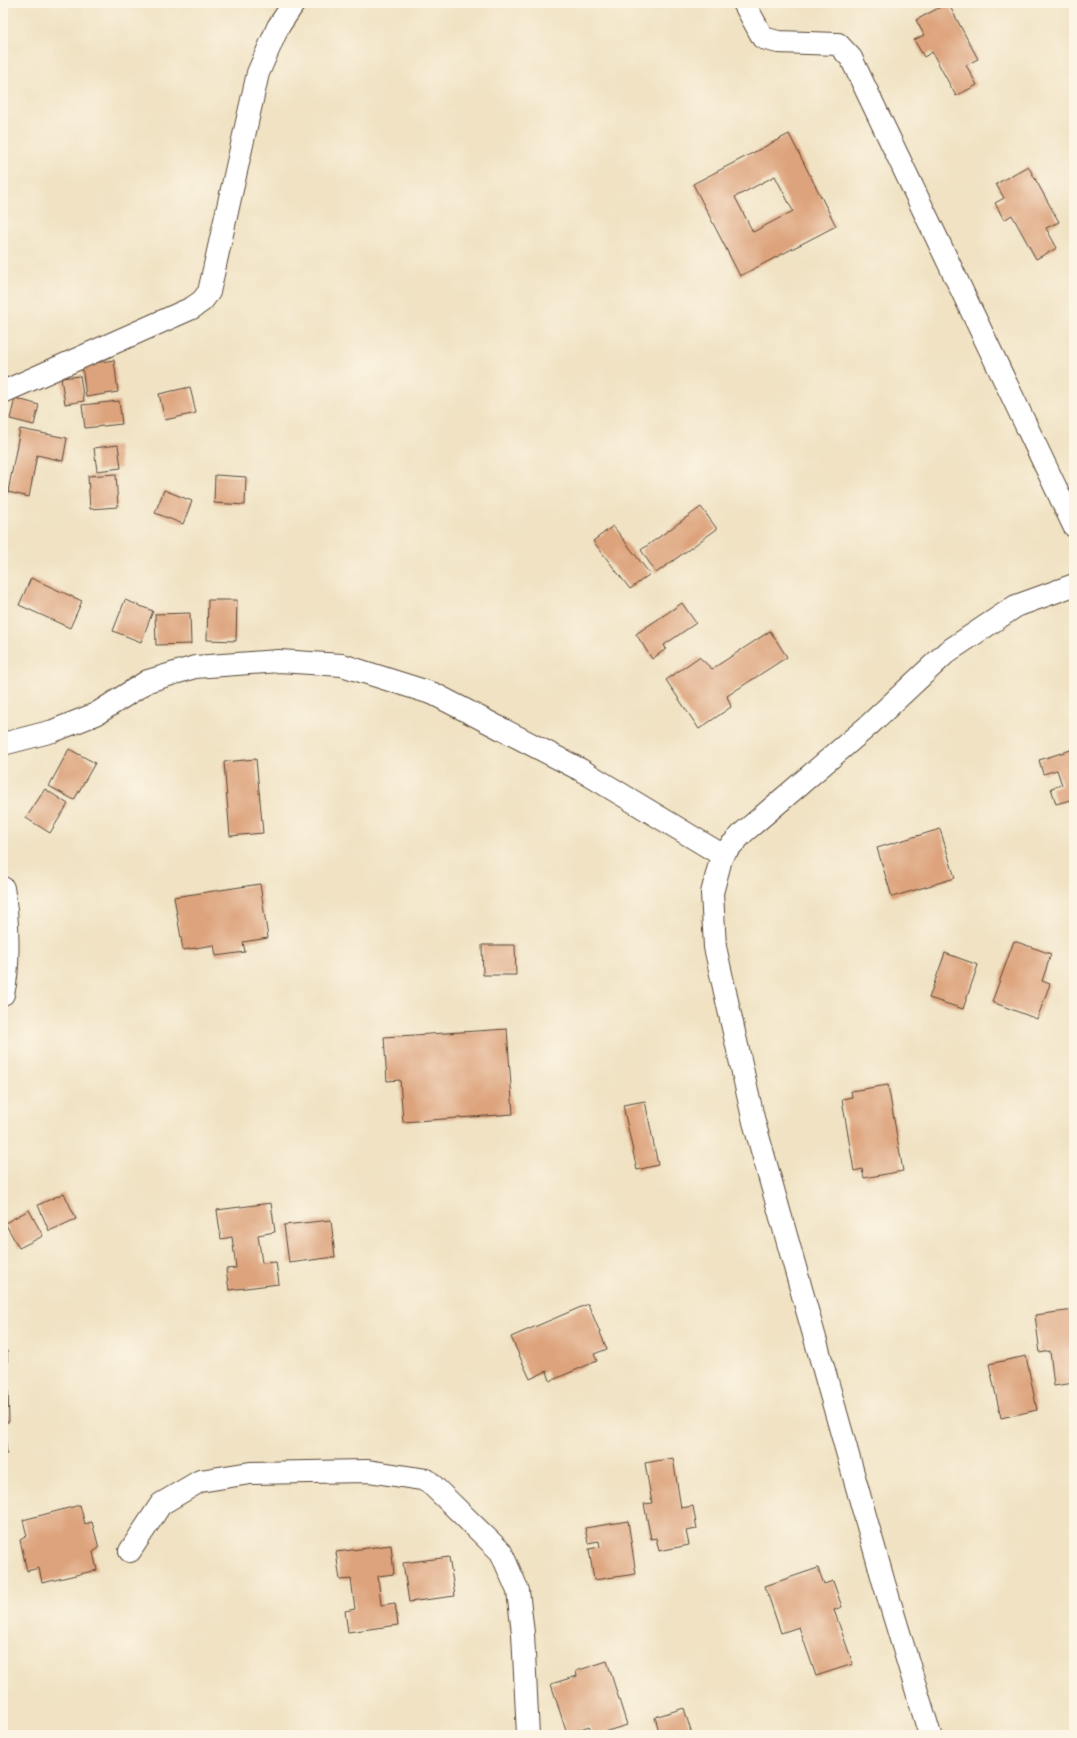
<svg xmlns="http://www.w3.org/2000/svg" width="1077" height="1738" viewBox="0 0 1077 1738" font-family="'Indie Flower',sans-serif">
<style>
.building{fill:#dda37b;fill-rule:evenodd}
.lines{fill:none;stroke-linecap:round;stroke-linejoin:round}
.minor-casing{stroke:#564637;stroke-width:24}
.minor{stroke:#fff;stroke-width:22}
</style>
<rect width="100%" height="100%" fill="#fcf5e5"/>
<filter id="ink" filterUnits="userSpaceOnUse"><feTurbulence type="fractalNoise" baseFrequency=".025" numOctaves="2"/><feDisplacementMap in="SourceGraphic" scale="8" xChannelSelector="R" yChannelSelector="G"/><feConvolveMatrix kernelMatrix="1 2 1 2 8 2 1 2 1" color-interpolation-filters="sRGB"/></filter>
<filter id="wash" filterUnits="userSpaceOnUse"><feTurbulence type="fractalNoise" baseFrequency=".012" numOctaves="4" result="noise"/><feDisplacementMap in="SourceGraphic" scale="16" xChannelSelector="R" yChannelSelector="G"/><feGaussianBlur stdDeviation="0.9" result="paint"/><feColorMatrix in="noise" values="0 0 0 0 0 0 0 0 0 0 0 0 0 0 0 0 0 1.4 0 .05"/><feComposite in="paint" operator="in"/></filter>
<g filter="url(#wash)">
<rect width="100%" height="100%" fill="#f0e2c3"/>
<g id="blocks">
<path class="building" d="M 948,3 L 978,59 L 966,65 L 977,85 L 956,96 L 932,52 L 924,57 L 914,40 L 924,35 L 916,20 Z
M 789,134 L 836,226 L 740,276 L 693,184 ZM 775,176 L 793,211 L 753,232 L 735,197 Z
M 1028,166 L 1059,222 L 1046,228 L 1057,248 L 1036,259 L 1012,215 L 1004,220 L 995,203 L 1004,198 L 996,184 Z
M 114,360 L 118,392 L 86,397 L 82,365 Z
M 80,376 L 84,401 L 65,404 L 61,378 Z
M 190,387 L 196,413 L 165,420 L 159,394 Z
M 15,398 L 39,405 L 34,425 L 10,419 Z
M 119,401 L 122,424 L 85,428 L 82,405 Z
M 20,429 L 67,438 L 63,461 L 37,455 L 29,497 L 8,492 Z
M 118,445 L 121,468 L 97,471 L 94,448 Z
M 116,474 L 118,507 L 90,509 L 88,476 Z
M 215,475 L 246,477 L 245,505 L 214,503 Z
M 164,490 L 192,501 L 183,524 L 155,513 Z
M 701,507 L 717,529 L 656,573 L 641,550 Z
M 613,526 L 650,574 L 630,589 L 593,541 Z
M 31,578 L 82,601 L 70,628 L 19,605 Z
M 125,600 L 153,611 L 141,642 L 113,631 Z
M 208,600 L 237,600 L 236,641 L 207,640 Z
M 682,603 L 696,623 L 664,645 L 666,649 L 652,659 L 636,634 Z
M 190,613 L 191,644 L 156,645 L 155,614 Z
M 770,631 L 787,657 L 727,696 L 731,707 L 699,729 L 666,680 L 699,657 L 712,669 Z
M 69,749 L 95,763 L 74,800 L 49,786 Z
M 1074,749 L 1074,799 L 1056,804 L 1051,788 L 1062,785 L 1057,770 L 1043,774 L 1039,760 Z
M 256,759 L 263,833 L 230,836 L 224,762 Z
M 45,789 L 68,804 L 50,833 L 26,818 Z
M 940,829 L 955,878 L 892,897 L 877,848 Z
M 260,884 L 268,938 L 243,942 L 245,952 L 216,956 L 214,945 L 183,950 L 174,897 Z
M 1014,941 L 1051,954 L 1042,981 L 1050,984 L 1037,1019 L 992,1002 Z
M 482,945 L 515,945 L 516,975 L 483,975 Z
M 945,953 L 978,965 L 963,1009 L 929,998 Z
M 507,1029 L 513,1114 L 403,1122 L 400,1080 L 387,1081 L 384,1037 Z
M 888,1085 L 903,1171 L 864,1178 L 862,1169 L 854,1171 L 842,1099 L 852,1097 L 851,1091 Z
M 645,1101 L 658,1165 L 637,1170 L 623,1105 Z
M 64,1193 L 76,1219 L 49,1231 L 38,1205 Z
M 271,1203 L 275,1232 L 258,1235 L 262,1263 L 276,1262 L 279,1284 L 229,1290 L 226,1269 L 236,1268 L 232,1237 L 221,1239 L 217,1210 Z
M 29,1210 L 43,1236 L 19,1248 L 5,1223 Z
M 331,1220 L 335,1257 L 289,1263 L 284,1225 Z
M 588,1304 L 607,1349 L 594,1354 L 597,1361 L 550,1381 L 547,1371 L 530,1379 L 511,1337 Z
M 1074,1310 L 1074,1383 L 1054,1386 L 1050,1351 L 1040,1353 L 1035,1315 Z
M 3,1351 L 7,1351 L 9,1422 L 3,1422 Z
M 1026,1356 L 1037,1410 L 1001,1418 L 989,1364 Z
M 3,1426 L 4,1426 L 7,1454 L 3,1454 Z
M 673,1458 L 681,1508 L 693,1506 L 697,1529 L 686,1531 L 689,1545 L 659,1551 L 656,1538 L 651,1539 L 644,1504 L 652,1503 L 645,1463 Z
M 80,1505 L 85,1524 L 92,1522 L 99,1548 L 93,1552 L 97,1570 L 42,1583 L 39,1568 L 27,1571 L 20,1540 L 27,1536 L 23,1520 Z
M 628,1521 L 636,1574 L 594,1580 L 589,1549 L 600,1547 L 599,1541 L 588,1543 L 585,1528 Z
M 391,1545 L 394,1574 L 378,1576 L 381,1605 L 395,1603 L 398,1625 L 348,1632 L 345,1611 L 355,1609 L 351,1579 L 340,1580 L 336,1552 Z
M 449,1557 L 455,1596 L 409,1602 L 403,1563 Z
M 818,1568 L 824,1584 L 833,1581 L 842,1607 L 834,1610 L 853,1664 L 816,1676 L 799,1627 L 781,1633 L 765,1586 Z
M 607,1661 L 627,1725 L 594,1735 L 593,1735 L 589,1726 L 567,1734 L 551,1684 L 577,1676 L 576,1671 Z
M 684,1708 L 692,1735 L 660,1735 L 655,1717 Z
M 747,1731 L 748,1735 L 734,1735 Z"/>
</g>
</g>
<g filter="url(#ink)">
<use href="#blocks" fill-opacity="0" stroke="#564637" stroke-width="1"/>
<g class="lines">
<defs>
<path id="minor" d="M 744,3 L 763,38 L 778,42 L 838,44 L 851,58 L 1074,526
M 3,392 L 192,308 L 202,301 L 209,292 L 258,73 L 278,27 L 294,3
M 3,744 L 53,731 L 96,714 L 148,681 L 195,667 L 279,661 L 342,665 L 434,694 L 581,770 L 722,855
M 3,888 C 8,916 10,966 3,994
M 130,1551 L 161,1504 L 200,1481 L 250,1473 L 368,1471 L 427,1480 L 501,1552 L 518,1591 L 523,1633 L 528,1735
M 930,1735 L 884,1583 L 754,1122 L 715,947 L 712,893 L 722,855 L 744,832 L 868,726 L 947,652 L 1016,606 L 1074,585"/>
</defs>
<use href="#minor" class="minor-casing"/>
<use href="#minor" class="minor"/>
</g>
</g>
<rect width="1077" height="1738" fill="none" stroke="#fcf5e5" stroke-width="16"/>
</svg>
